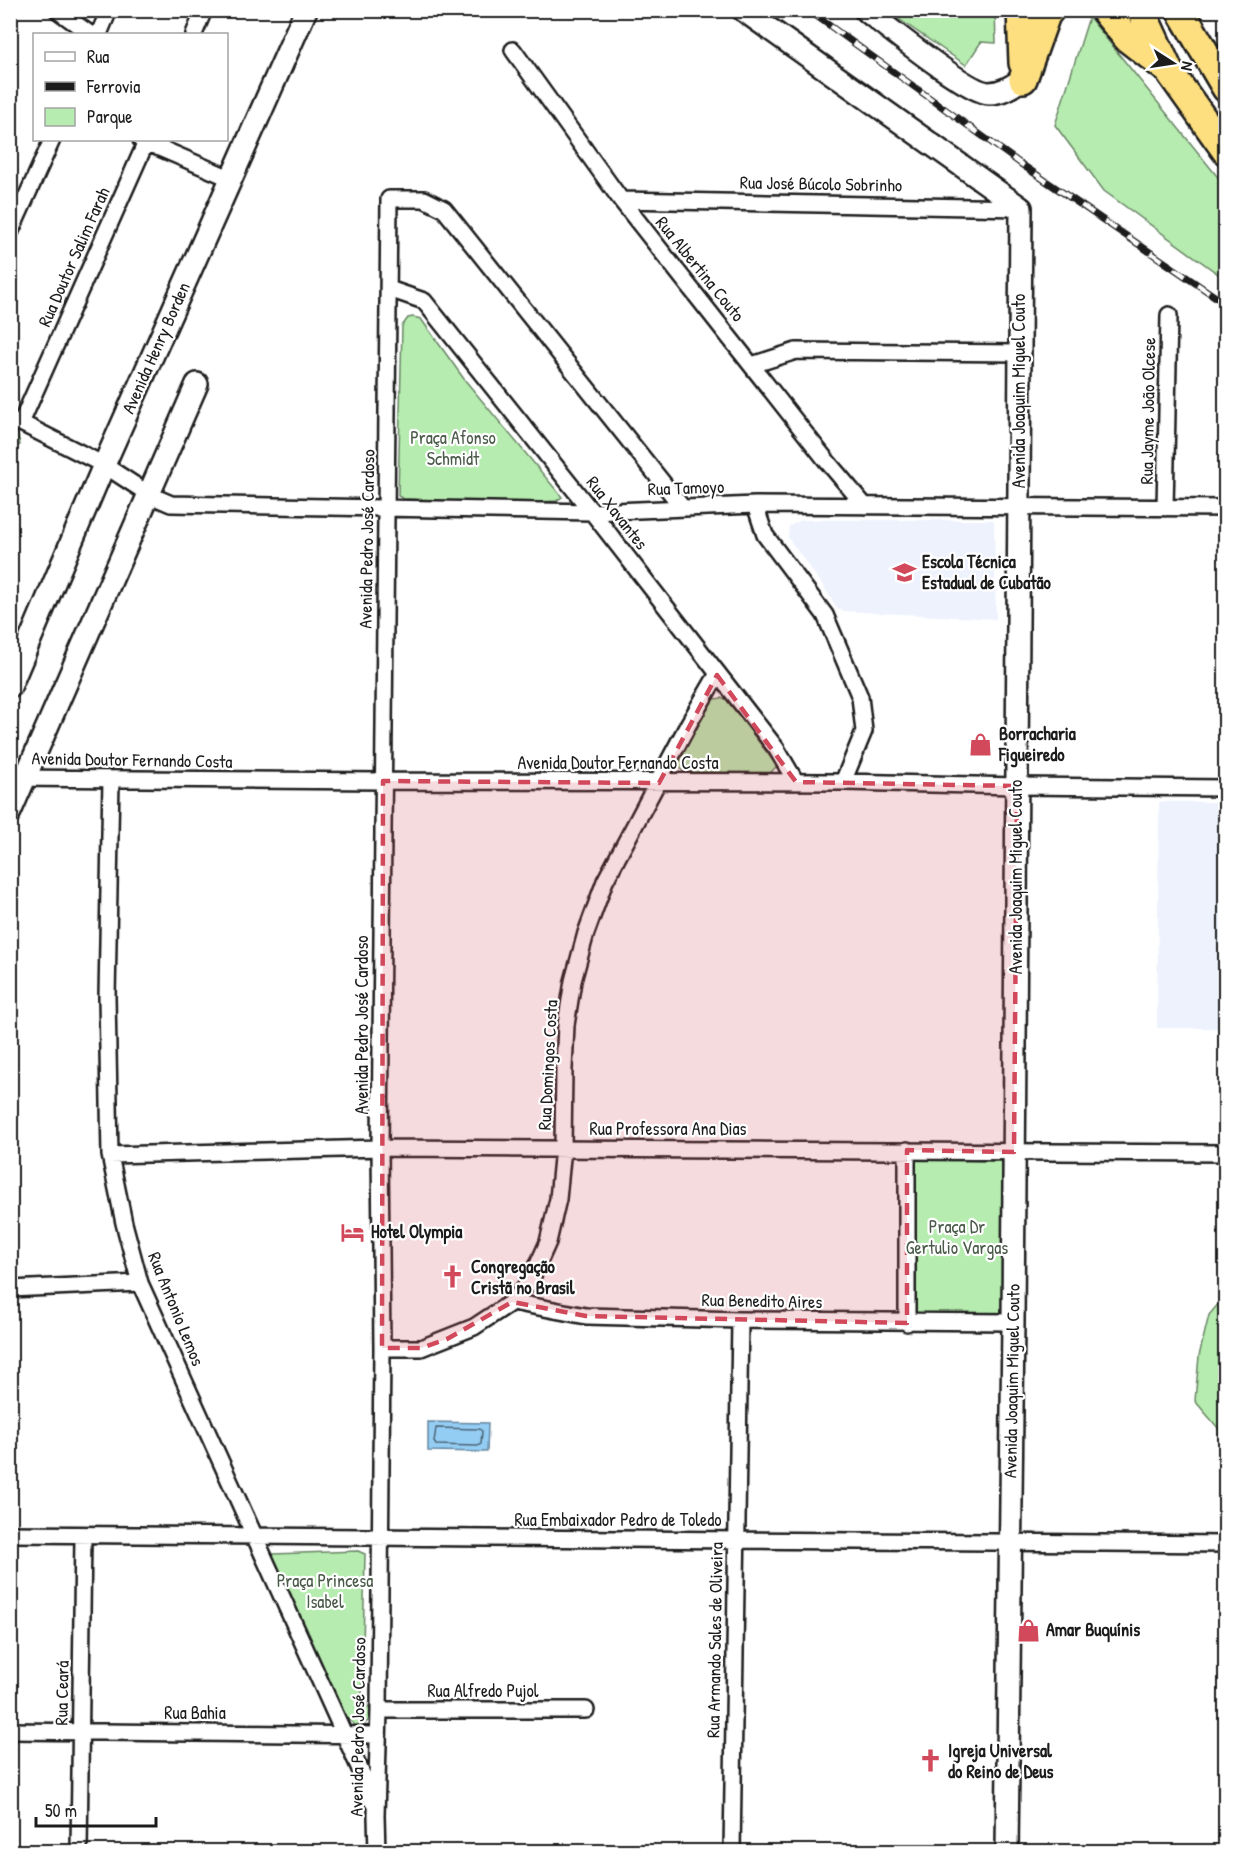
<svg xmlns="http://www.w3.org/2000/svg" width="1236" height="1862" viewBox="0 0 1236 1862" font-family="'Patrick Hand',sans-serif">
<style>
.built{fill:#edf2fd}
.green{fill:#b6ecaf;stroke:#698466;stroke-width:1.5}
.water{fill:#94cdf4;stroke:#64869e;stroke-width:1.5}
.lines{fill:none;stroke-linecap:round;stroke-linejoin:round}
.shore{stroke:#4c6372;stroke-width:1.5}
.street-casing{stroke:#1c1c1c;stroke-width:20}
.secondary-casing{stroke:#1c1c1c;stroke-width:26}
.highway-casing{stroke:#1c1c1c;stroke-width:32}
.street{stroke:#fff;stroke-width:15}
.secondary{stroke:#fff;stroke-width:21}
.highway{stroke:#fddf80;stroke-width:27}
.rail-casing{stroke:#1c1c1c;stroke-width:7}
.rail{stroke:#fff;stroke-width:4.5;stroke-dasharray:14;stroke-linecap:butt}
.marked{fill:#d1495b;fill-opacity:0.2;stroke:#d1495b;stroke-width:4.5;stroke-dasharray:12 8;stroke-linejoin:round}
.labels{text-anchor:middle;stroke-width:4.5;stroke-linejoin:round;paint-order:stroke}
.street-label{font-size:18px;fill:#1c1c1c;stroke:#fff}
.park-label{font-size:18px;fill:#4a5a48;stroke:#fff}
.poi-label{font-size:18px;font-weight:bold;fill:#1c1c1c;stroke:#fff;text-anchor:start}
</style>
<rect width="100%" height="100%" fill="#fff"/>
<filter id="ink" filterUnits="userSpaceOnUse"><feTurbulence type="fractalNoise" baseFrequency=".0167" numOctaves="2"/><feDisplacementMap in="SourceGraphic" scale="12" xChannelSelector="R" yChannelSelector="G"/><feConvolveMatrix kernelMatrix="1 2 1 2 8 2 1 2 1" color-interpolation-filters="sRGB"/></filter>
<g filter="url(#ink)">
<path class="built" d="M 802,520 L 994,520 L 996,619 L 843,611 L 837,608 L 824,587 L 788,538 L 789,526 Z
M 1159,802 L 1225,802 L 1225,1028 L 1157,1028 Z"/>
<path class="green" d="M 887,11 L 995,11 L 996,43 L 981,42 L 966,65 Z
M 1089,17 L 1225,186 L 1225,279 L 1104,191 L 1055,125 Z
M 413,317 L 421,319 L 464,379 L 562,497 L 556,501 L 503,504 L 404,499 L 398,496 L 402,326 L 408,318 Z
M 10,407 L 13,409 L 20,445 L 11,448 Z
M 722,698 L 726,699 L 774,762 L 777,766 L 770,773 L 690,772 L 683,771 L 679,767 L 679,762 L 711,702 L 714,699 Z
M 913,1159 L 1002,1161 L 1002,1314 L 912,1313 Z
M 1225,1296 L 1226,1535 L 1222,1535 L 1219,1429 L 1195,1401 L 1199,1356 L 1209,1315 Z
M 358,1551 L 365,1554 L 362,1697 C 372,1710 378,1723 355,1725 L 346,1717 L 340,1719 L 268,1561 L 273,1554 Z"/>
<path class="water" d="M 428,1422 L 488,1423 L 487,1452 L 428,1451 Z"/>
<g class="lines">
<path class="shore" d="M 436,1428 L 479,1429 L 482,1431 L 481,1444 L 478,1446 L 436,1445 L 434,1442 Z"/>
<defs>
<path id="street" d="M 57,10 L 90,34
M 99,34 L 109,10
M 194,34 L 204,10
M 513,50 L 621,200 L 826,460 L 865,506
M 141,140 L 232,179
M 621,200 L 1021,208
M 10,233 L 52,140
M 389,289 L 424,301 L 592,512 L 776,748 L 796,782
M 752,365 L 796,351 L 1020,353
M 10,423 L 21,423 L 104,465 L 150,495 L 171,504 L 592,512 L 755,505 L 1226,508
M 21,423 L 147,140
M 755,505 L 765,535 L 825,615 L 860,697 L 864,731 L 843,782
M 1165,508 L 1169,315
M 10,778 L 383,781 L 843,782 L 1017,786 L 1226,788
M 111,779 L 107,997 L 110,1155 L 124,1223 L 140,1283 L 368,1787 L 372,1801
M 110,1155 L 380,1148 L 1226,1153
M 10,1289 L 140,1283
M 512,1302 L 586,1316 L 740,1320 L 1013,1322
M 907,1323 L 907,1150
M 382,1348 L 421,1348 L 474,1327 L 512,1302 L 531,1280 L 548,1242 L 558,1199 L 563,1148 L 564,1069 L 566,1025 L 573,981 L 586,933 L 605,881 L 689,723 L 717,675
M 10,1534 L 1226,1544
M 379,1710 L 586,1710
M 10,1731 L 378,1735
M 79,1852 L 83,1535
M 377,1852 L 376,1816 L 379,1710 L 382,1348 L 380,1148 L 389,199 L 424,199 L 444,209 L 682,507
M 732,1852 L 740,1320"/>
<path id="secondary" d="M 743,10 L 1021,208 L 1013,1322 L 1007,1852
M 865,10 C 886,26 968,93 989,93 C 1002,93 1012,86 1023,79
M 10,687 L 104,465 L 306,10
M 10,812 L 197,384"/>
<path id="highway" d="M 1021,10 L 1023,63
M 1104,10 L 1127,38 L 1167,69
M 1141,10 L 1169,71 L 1226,151
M 1180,10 L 1226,88
M 1023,79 L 1046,15 L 1050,10"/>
</defs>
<use href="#street" class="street-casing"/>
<use href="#secondary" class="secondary-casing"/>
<use href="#highway" class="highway-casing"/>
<use href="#street" class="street"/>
<use href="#secondary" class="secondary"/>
<use href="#highway" class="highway"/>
<defs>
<path id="rail" d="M 808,10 L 1021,164 L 1226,304"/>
</defs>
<use href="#rail" class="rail-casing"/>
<use href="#rail" class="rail"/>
</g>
</g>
<path class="marked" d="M 717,675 L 796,782 L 1017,786 L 1014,1152 L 907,1150 L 907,1323 L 586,1316 L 512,1302 L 447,1339 L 421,1348 L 382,1348 L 383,781 L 659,783 Z"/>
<defs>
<symbol id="university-bare" viewBox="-9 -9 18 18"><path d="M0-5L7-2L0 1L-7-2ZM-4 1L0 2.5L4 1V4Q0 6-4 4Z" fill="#d1495b" stroke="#fff" stroke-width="2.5" paint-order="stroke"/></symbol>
<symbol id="shop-bare" viewBox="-9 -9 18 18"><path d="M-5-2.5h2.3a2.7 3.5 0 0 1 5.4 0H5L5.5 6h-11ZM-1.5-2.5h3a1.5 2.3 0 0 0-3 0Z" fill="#d1495b" stroke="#fff" stroke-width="2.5" paint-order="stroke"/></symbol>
<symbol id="hotel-bare" viewBox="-9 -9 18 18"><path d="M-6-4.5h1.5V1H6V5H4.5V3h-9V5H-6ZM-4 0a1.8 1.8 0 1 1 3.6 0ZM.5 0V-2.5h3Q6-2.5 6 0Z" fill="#d1495b" stroke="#fff" stroke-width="2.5" paint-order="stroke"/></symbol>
<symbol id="church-bare" viewBox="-9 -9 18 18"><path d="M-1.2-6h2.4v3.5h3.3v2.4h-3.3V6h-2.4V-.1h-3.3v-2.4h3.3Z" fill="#d1495b" stroke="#fff" stroke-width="2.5" paint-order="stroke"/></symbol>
</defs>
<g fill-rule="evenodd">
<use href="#university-bare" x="888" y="556" width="33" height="33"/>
<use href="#shop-bare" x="964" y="728" width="33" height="33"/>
<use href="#hotel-bare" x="336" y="1216" width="33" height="33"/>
<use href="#church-bare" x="436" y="1260" width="33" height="33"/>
<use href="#shop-bare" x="1012" y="1614" width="33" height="33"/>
<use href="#church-bare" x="914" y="1744" width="33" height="33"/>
</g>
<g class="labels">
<g class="street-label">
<text transform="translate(821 184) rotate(1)" y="6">Rua José Búcolo Sobrinho</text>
<text transform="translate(74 257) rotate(-66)" y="6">Rua Doutor Salim Farah</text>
<text transform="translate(700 269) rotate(51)" y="6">Rua Albertina Couto</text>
<text transform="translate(156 348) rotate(-66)" y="6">Avenida Henry Borden</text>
<text transform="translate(1019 391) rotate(-90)" y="6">Avenida Joaquim Miguel Couto</text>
<text transform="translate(1148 411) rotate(-89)" y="6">Rua Jayme João Olcese</text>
<text transform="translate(686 488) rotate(-2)" y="6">Rua Tamoyo</text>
<text transform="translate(617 513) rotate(52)" y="6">Rua Xavantes</text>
<text transform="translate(367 539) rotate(-89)" y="6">Avenida Pedro José Cardoso</text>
<text transform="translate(132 760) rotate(1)" y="6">Avenida Doutor Fernando Costa</text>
<text x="618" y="769">Avenida Doutor Fernando Costa</text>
<text transform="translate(1016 877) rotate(-90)" y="6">Avenida Joaquim Miguel Couto</text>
<text transform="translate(362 1025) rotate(-90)" y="6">Avenida Pedro José Cardoso</text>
<text transform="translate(548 1065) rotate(-87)" y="6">Rua Domingos Costa</text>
<text x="668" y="1135">Rua Professora Ana Dias</text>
<text transform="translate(762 1301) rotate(1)" y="6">Rua Benedito Aires</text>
<text transform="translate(176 1309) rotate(68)" y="6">Rua Antonio Lemos</text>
<text transform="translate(1012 1381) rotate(-89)" y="6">Avenida Joaquim Miguel Couto</text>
<text x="618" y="1526">Rua Embaixador Pedro de Toledo</text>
<text transform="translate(715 1640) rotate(-89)" y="6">Rua Armando Sales de Oliveira</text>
<text x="483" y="1697">Rua Alfredo Pujol</text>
<text transform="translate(62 1693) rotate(-89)" y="6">Rua Ceará</text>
<text x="195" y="1719">Rua Bahia</text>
<text transform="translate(358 1727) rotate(-89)" y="6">Avenida Pedro José Cardoso</text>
</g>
<g class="park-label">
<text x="453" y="444">Praça Afonso<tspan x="453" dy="21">Schmidt</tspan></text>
<text x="957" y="1233">Praça Dr<tspan x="957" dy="21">Gertulio Vargas</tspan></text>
<text x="325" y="1587">Praça Princesa<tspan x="325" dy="21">Isabel</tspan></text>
</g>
<g class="poi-label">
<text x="922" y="568">Escola Técnica<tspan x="922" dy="21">Estadual de Cubatão</tspan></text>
<text x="999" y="740">Borracharia<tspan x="999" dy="21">Figueiredo</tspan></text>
<text x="371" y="1238">Hotel Olympia</text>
<text x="471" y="1273">Congregação<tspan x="471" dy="21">Cristã no Brasil</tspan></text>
<text x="1046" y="1636">Amar Buquínis</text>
<text x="948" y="1757">Igreja Universal<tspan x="948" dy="21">do Reino de Deus</tspan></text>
</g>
</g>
<rect width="1236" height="1862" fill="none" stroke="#fff" stroke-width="36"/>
<rect x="18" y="18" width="1200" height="1826" fill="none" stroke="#1c1c1c" stroke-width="2" filter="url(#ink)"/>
<rect x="33" y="33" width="195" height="108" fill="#ffffff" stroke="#a4a4a4" stroke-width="1.5"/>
<rect x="45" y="52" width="30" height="9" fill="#ffffff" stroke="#a4a4a4" stroke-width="1.5"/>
<text x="87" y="63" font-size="18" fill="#1c1c1c">Rua</text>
<rect x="45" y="82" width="30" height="9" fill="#1c1c1c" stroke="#a4a4a4" stroke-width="1.5"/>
<text x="87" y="93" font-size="18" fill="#1c1c1c">Ferrovia</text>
<rect x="45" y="108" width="30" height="18" fill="#b6ecaf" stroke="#a4a4a4" stroke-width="1.5"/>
<text x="87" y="123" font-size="18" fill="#1c1c1c">Parque</text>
<g transform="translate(1173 63) rotate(102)" stroke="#ffffff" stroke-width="4.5" paint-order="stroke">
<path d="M0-4.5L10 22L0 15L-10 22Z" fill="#1c1c1c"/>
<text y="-9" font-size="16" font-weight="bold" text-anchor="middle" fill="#1c1c1c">N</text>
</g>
<path d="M36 1817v9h120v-9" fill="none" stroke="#1c1c1c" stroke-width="3"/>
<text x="45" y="1817" font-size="18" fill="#1c1c1c" stroke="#ffffff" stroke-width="4.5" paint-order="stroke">50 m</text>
</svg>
